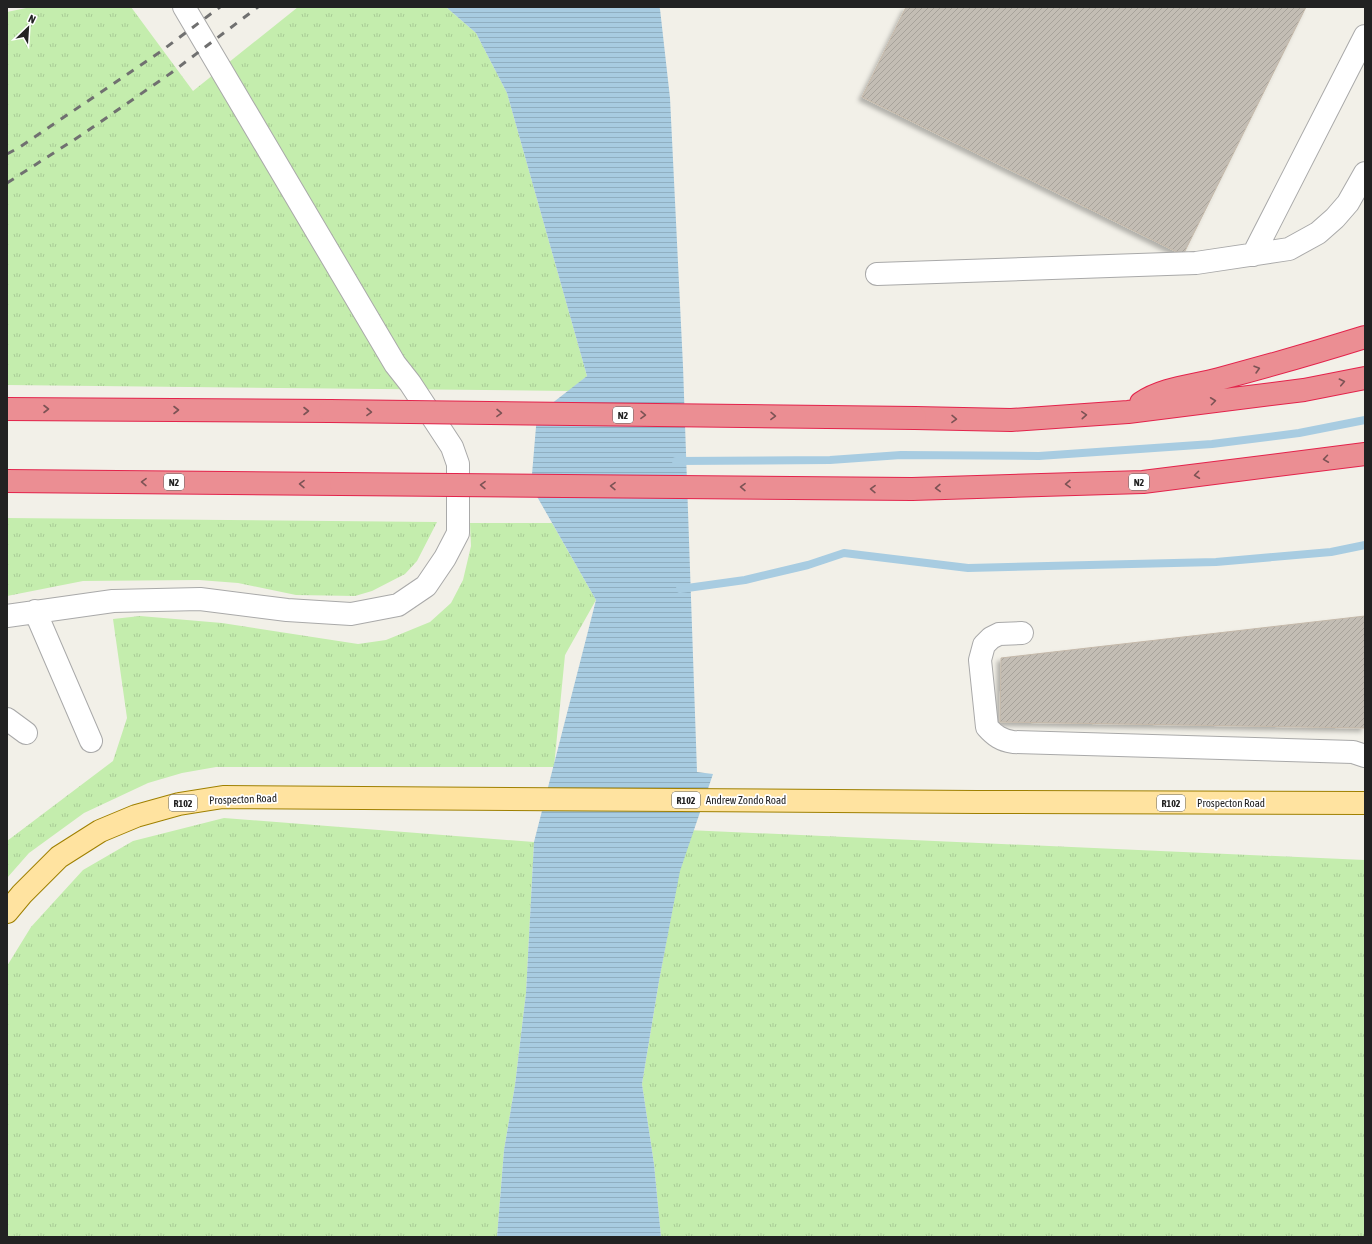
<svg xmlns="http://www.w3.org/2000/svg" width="1372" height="1244" viewBox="0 0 1372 1244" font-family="'Asap Condensed',sans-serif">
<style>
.grass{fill:url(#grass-tufts)}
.water{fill:url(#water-rules)}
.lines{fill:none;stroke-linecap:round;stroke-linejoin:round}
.stream{stroke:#a8cce1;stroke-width:8}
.building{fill:url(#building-hatch);stroke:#c5b9aa;filter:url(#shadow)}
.minor-casing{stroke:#a9a9a9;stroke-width:24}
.major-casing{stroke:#9f8000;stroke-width:24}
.highway-casing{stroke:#e3234b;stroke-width:24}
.minor{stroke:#fff;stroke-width:22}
.major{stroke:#ffe3a0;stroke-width:22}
.highway{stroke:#eb8e93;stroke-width:22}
.rail{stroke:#707070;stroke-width:3;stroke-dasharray:8 8;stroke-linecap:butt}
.highway-bridge-casing{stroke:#e3234b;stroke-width:24;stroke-linecap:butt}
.highway-bridge{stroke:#eb8e93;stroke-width:22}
.oneway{stroke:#7c5355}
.labels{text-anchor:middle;stroke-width:3.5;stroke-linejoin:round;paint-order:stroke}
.shield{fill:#fff;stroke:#646464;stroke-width:1}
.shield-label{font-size:10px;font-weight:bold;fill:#222}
.street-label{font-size:11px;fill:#222;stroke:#fff}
</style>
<defs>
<pattern id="grass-tufts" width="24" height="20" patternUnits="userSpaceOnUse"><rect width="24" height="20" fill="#c4edad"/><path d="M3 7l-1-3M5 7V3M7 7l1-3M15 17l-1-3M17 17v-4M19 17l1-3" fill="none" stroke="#a8cb95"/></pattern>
<pattern id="water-rules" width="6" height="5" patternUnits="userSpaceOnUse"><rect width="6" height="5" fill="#a8cce1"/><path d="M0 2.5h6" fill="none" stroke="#90afc1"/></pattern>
<pattern id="building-hatch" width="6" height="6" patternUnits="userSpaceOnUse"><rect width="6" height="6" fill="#c3bdb4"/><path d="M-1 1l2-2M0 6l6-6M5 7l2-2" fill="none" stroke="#a7a29a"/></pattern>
<filter id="shadow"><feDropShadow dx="-3.5" dy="3.5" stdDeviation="2" flood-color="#0004"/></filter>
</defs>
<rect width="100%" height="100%" fill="#f2f0e8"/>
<path class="grass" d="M 31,7 L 131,7 L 193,91 L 298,7 L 446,7 L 476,33 L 507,93 L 587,376 L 569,391 L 7,385 L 7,12 Z
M 7,518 L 437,522 L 417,561 L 405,574 L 372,591 L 355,596 L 296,595 L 238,583 L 199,580 L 83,581 L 7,596 Z
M 470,523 L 552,523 L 596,600 L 565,655 L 554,767 L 216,767 L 182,773 L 148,783 L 84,813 L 29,853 L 7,878 L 7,841 L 113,761 L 127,718 L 113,619 L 140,616 L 222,623 L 358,644 L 386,640 L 430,622 L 451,603 L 463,580 L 471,546 Z
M 224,818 L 534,842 L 526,993 L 515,1085 L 504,1150 L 497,1237 L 7,1237 L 7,966 L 31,927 L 83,870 L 133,841 Z
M 687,830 L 1365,860 L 1365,1237 L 661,1237 L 654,1164 L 642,1084 L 659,981 Z"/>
<path class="water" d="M 446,7 L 659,7 L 660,9 L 670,98 L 683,366 L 697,772 L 713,774 L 680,871 L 659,981 L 642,1084 L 654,1164 L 661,1237 L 497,1237 L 504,1150 L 515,1085 L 526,993 L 534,842 L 596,600 L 531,486 L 537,415 L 587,376 L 507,93 L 476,33 Z"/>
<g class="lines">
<path class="stream" d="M 676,461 L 830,460 L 901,455 L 1039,456 L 1212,444 L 1299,433 L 1365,420
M 680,589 L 745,580 L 808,565 L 844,553 L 968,568 L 1216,562 L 1331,552 L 1365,545"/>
</g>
<path class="building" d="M 906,7 L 1306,7 L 1183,255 L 862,97 Z
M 1365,616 L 1365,728 L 1000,722 L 1001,658 Z"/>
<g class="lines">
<defs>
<path id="minor" d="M 1253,255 L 1365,36
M 877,274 L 1196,263 L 1289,249 L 1318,233 L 1335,218 L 1348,203 L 1365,173
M 35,611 L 91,741
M 7,616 L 113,601 L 200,599 L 287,610 L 351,614 L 398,605 L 426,586 L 445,558 L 458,533 L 458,464 L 452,447 L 410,383 L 395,364 L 184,7
M 1022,633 L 999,634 L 991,638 L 984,645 L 980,660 L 987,727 C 995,736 1001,740 1013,742 L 1353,752 L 1365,756
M 7,719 L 26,733"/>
<path id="major" d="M 7,912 L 22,894 L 59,857 L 100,831 L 136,816 L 179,804 L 223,797 L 977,802 L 1365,803"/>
<path id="highway" d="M 1141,403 C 1163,388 1193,386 1219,379 C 1268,366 1317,352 1365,337
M 7,409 L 330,411
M 915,418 L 1011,420 L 1128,412 L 1304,390 L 1365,378
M 7,481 L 341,484
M 912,489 L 1143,482 L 1365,454"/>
</defs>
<use href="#minor" class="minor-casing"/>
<use href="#major" class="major-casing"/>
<use href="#highway" class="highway-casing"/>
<use href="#minor" class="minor"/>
<use href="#major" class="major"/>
<use href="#highway" class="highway"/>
<path class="rail" d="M 7,154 L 20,147 L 160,52 L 220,7
M 7,183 L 83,134 L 171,73 L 258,7"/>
<defs>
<path id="highway-bridge" d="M 330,411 L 915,418
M 341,484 L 912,489"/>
</defs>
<use href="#highway-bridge" class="highway-bridge-casing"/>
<use href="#highway-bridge" class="highway-bridge"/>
</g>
<defs><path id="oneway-chevron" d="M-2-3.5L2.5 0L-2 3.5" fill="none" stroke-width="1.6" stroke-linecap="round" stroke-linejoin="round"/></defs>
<g class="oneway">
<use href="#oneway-chevron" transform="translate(1257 369) rotate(-16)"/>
<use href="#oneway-chevron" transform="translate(1342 382) rotate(-12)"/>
<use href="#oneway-chevron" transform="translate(1213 401) rotate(-7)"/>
<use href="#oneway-chevron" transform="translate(46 409)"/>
<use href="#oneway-chevron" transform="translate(176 410)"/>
<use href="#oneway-chevron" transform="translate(306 411)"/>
<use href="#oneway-chevron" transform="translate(369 412) rotate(1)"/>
<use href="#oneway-chevron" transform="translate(499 413) rotate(1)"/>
<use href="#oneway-chevron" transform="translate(643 415) rotate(1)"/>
<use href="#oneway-chevron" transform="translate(1084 415) rotate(-4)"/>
<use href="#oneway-chevron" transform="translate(773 416) rotate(1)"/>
<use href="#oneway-chevron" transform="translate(954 419) rotate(1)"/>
<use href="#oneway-chevron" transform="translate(1326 459) rotate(172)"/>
<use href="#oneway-chevron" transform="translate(1197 475) rotate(173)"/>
<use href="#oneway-chevron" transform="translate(144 482) rotate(-179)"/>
<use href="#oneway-chevron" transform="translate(302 484) rotate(-179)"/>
<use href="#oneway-chevron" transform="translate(1068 484) rotate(178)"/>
<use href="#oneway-chevron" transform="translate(483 485) rotate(-179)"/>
<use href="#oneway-chevron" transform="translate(613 486) rotate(-179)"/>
<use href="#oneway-chevron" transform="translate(743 487) rotate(-179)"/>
<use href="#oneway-chevron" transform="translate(938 488) rotate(178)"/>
<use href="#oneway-chevron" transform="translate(873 489) rotate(-179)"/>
</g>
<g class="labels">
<g class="shield">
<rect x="613" y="407" width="20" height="16" rx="3"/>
<rect x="164" y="474" width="20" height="16" rx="3"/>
<rect x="1129" y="474" width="20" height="16" rx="3"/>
<rect x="672" y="792" width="28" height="16" rx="3"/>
<rect x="169" y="795" width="28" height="16" rx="3"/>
<rect x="1157" y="795" width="28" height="16" rx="3"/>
</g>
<g class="shield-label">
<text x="623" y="419">N2</text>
<text x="174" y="486">N2</text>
<text x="1139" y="486">N2</text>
<text x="686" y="804">R102</text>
<text x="183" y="807">R102</text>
<text x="1171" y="807">R102</text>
</g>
<g class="street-label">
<text transform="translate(243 799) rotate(-2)" y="4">Prospecton Road</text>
<text x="746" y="804">Andrew Zondo Road</text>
<text x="1231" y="807">Prospecton Road</text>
</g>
</g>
<rect width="1372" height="1244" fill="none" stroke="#222222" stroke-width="16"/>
<g transform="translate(28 28) rotate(25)" stroke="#ffffff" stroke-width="3" paint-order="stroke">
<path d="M0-3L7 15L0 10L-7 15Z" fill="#222222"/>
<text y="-6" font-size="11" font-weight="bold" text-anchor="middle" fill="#222222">N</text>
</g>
</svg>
